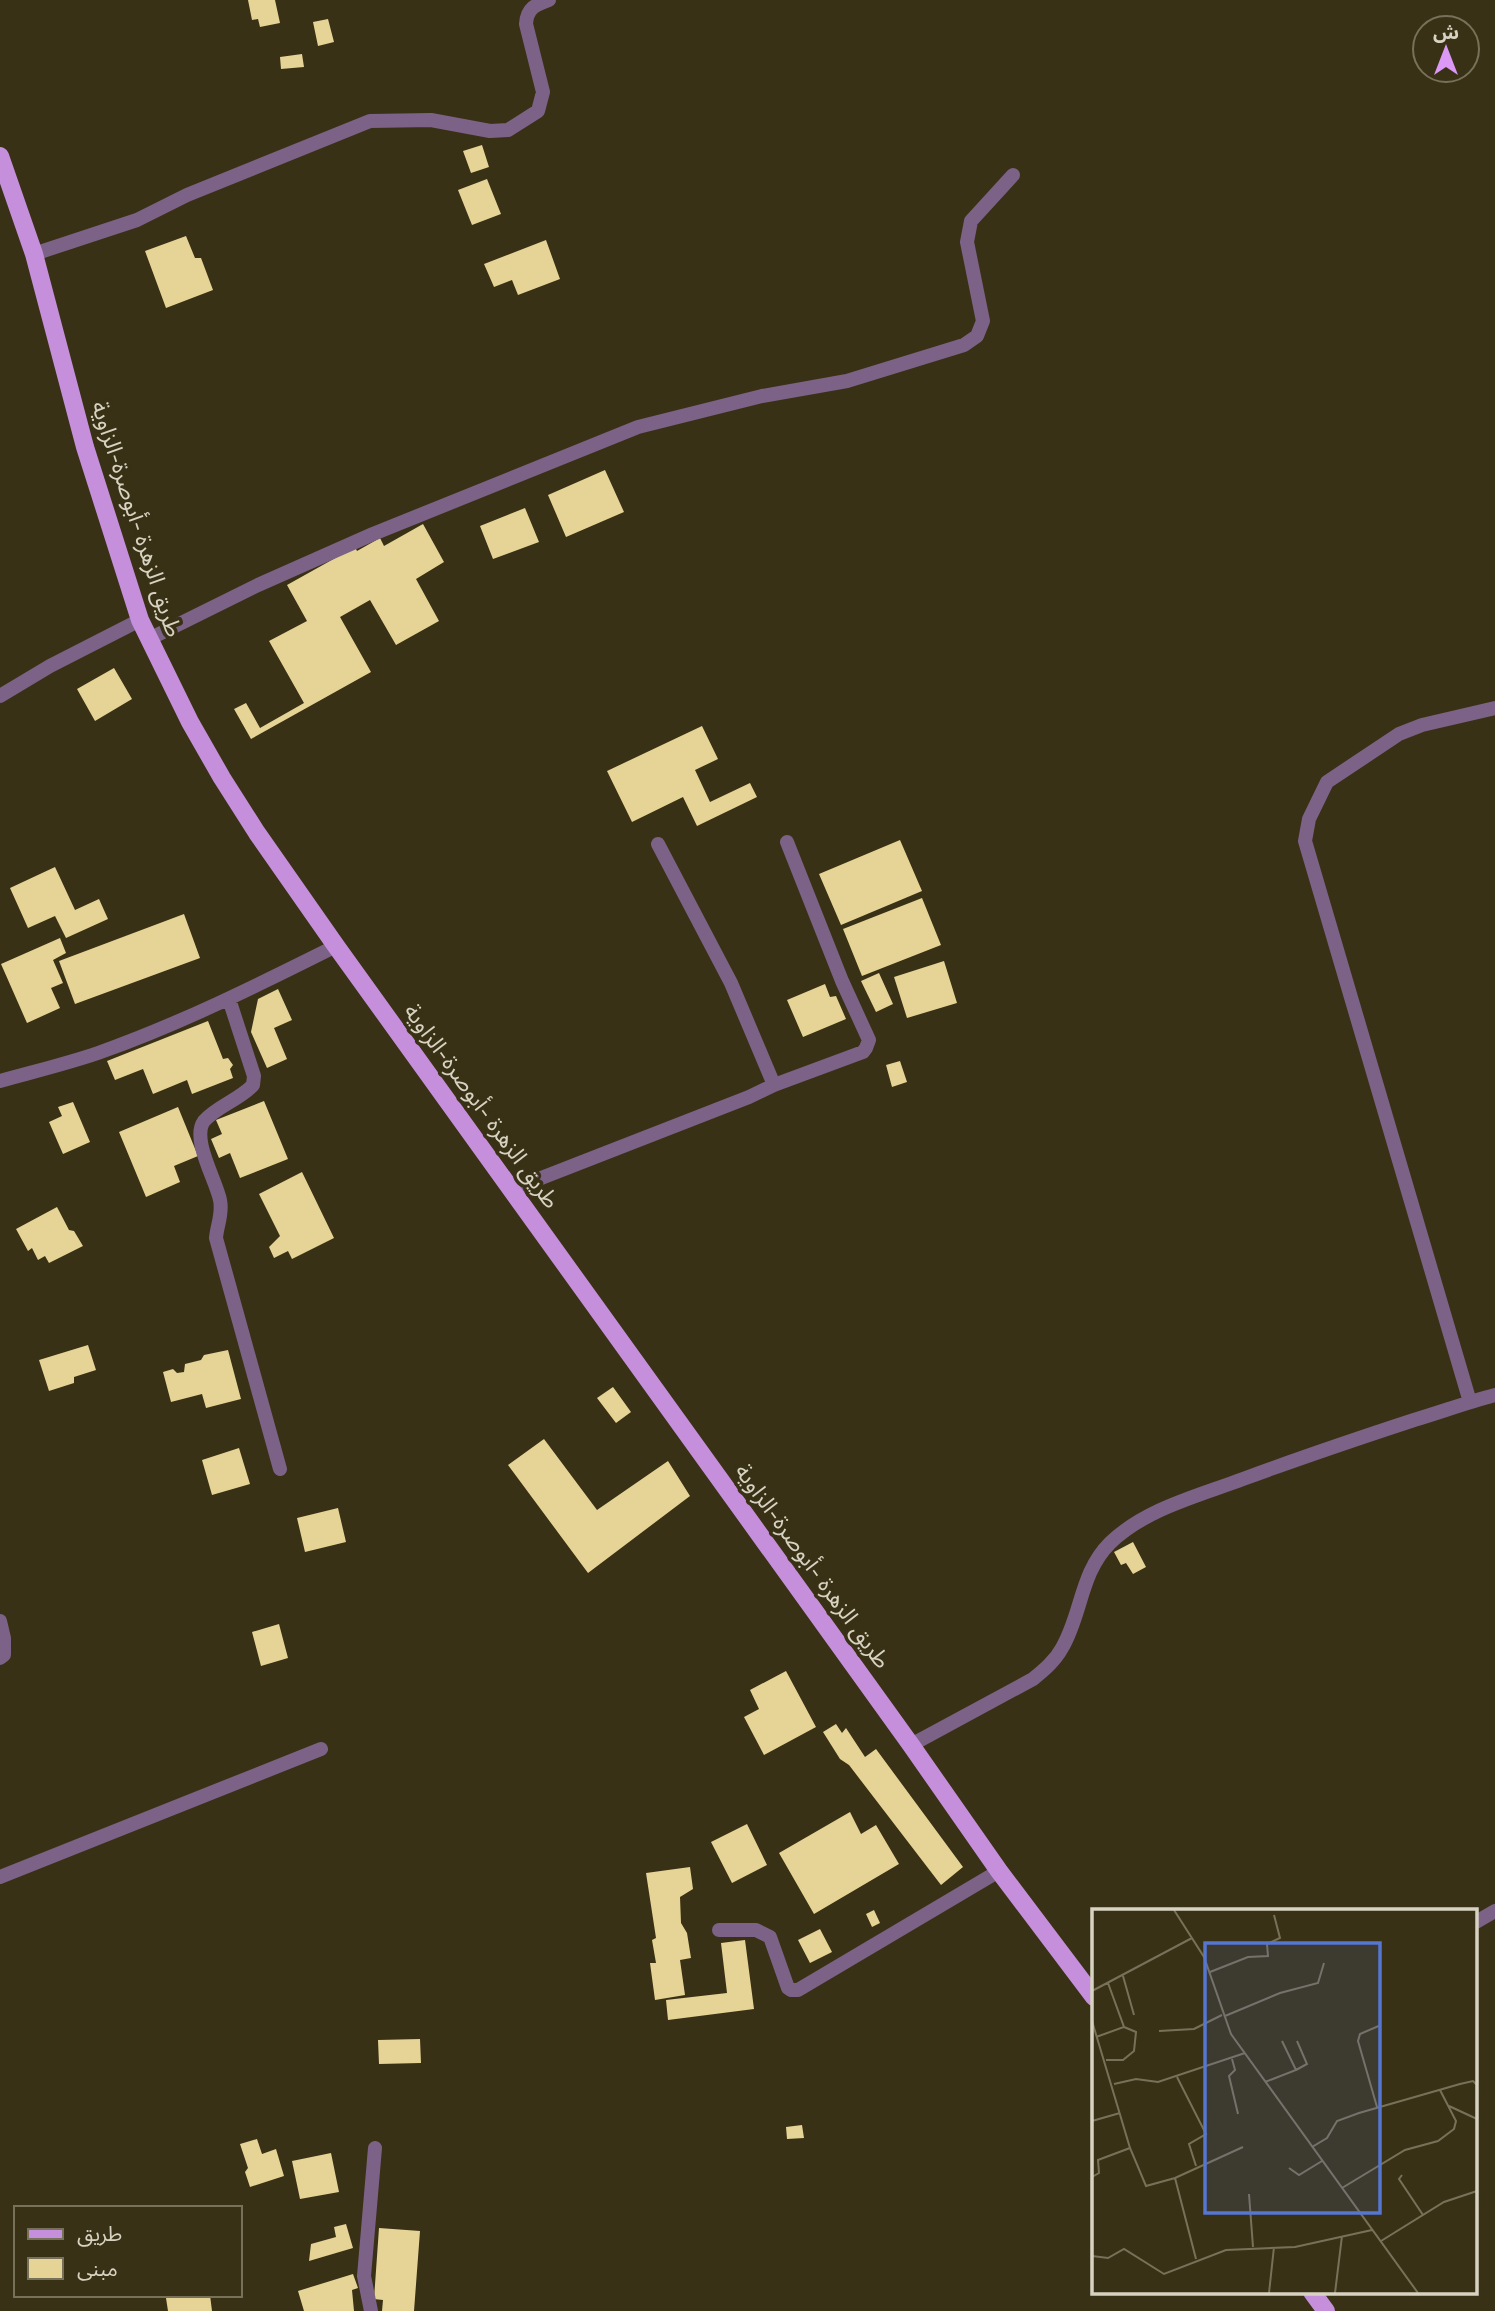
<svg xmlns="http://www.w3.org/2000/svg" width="1495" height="2311" viewBox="0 0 1495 2311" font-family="'Space Grotesk','Noto Sans Arabic',sans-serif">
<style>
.building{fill:#e6d496}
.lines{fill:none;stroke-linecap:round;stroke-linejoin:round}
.street{stroke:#7c6287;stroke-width:14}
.primary{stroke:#c58fdb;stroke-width:18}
.labels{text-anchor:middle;stroke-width:7;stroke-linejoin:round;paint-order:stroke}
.street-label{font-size:23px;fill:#d7d2c2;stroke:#393115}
.inset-road{fill:none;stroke:#78715a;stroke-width:2}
.view{fill:#5576d1;fill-opacity:0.15;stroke:#5576d1;stroke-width:3.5}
.inset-edge{fill:none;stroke:#d7d2c2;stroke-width:3.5}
</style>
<rect width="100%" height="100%" fill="#393115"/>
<path class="building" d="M 248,0 L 275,0 L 280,23 L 260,27 L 258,19 L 252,20 Z
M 328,19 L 334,42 L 318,46 L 313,22 Z
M 302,54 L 304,67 L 281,69 L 280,57 Z
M 482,145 L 489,167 L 471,173 L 463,151 Z
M 487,179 L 501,214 L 472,225 L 458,190 Z
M 186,236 L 195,258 L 201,258 L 213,290 L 166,308 L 145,251 Z
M 546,240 L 560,279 L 518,295 L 512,280 L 494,287 L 484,264 Z
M 605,470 L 624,512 L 566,537 L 548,495 Z
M 525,508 L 539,542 L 493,559 L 480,526 Z
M 423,524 L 444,562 L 416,579 L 439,621 L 396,645 L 370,600 L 340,617 L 371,672 L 251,739 L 234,709 L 246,703 L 260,728 L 304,703 L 269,641 L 307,621 L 287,585 L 355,547 L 357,551 L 380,538 L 384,546 Z
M 114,668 L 132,699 L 95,721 L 77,689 Z
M 702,726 L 718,759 L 695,770 L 710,802 L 750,783 L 757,797 L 697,826 L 683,797 L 632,822 L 607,771 Z
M 900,840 L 922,891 L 841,925 L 819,874 Z
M 55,867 L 75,910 L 99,899 L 108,919 L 66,938 L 55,916 L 28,928 L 10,888 Z
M 922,898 L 941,945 L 862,976 L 843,929 Z
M 184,914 L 200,958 L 75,1004 L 59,961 Z
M 60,938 L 66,953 L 53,960 L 63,983 L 51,988 L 60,1008 L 27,1023 L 1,964 Z
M 944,961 L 957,1003 L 907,1018 L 894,977 Z
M 879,973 L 893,1004 L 876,1012 L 861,981 Z
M 825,984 L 830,997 L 836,996 L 846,1019 L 803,1037 L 787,1000 Z
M 278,989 L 292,1020 L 274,1028 L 287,1059 L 267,1068 L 251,1032 L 258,999 Z
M 208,1021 L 223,1059 L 228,1058 L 233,1065 L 230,1069 L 233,1078 L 192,1094 L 187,1080 L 153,1094 L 143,1069 L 115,1080 L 107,1061 Z
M 900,1061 L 907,1082 L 892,1087 L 886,1065 Z
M 264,1101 L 288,1159 L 240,1178 L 230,1153 L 219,1158 L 211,1139 L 222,1134 L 216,1120 Z
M 73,1102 L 90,1142 L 63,1154 L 49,1122 L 62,1116 L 58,1107 Z
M 178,1107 L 198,1156 L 174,1166 L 180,1182 L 146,1197 L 119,1132 Z
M 302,1172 L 334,1238 L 292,1259 L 288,1251 L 274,1258 L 269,1247 L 280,1236 L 259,1194 Z
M 57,1207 L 69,1230 L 74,1231 L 83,1246 L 49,1263 L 45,1256 L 38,1260 L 32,1248 L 28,1251 L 16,1229 Z
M 88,1345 L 96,1370 L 74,1377 L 74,1383 L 49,1391 L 39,1360 Z
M 228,1350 L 241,1399 L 206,1408 L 202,1394 L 171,1402 L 163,1372 L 173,1369 L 177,1373 L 184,1372 L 185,1364 L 201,1360 L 204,1355 Z
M 613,1387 L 631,1412 L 616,1423 L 597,1398 Z
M 544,1439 L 597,1510 L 668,1461 L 690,1496 L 588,1573 L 508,1465 Z
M 239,1448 L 250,1484 L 212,1495 L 202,1460 Z
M 338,1508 L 346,1542 L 305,1552 L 297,1518 Z
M 1133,1542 L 1146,1567 L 1133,1574 L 1126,1563 L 1121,1565 L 1114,1552 Z
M 279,1624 L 288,1658 L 261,1666 L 252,1632 Z
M 786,1671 L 816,1727 L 764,1755 L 744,1717 L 759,1709 L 750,1690 Z
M 836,1724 L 842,1733 L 846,1728 L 865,1757 L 876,1749 L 963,1867 L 941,1885 L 849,1765 L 840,1759 L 823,1732 Z
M 850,1812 L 861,1834 L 876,1825 L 899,1864 L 814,1914 L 779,1853 Z
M 747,1824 L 767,1865 L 732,1883 L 711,1842 Z
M 690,1867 L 693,1889 L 680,1897 L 681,1923 L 687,1933 L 691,1958 L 680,1960 L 685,1995 L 655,2000 L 650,1963 L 656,1963 L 652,1940 L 656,1938 L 646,1873 Z
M 874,1910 L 880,1923 L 872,1927 L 866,1914 Z
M 820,1929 L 832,1952 L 810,1963 L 798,1940 Z
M 745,1940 L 754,2009 L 668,2020 L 666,2000 L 727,1993 L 721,1943 Z
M 420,2039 L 421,2063 L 379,2064 L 378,2040 Z
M 802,2125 L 804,2138 L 787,2139 L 786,2127 Z
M 257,2139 L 262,2154 L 276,2149 L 284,2176 L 250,2187 L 245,2172 L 248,2168 L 240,2144 Z
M 331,2153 L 339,2192 L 300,2199 L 292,2161 Z
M 346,2224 L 353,2248 L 309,2261 L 311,2244 L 336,2237 L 334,2227 Z
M 379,2228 L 420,2231 L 414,2311 L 382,2311 L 383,2300 L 374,2299 Z
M 353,2274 L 358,2288 L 352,2290 L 354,2311 L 304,2311 L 298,2291 Z
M 172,2295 L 210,2295 L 212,2311 L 168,2311 L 166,2298 Z"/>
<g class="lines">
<path class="street" d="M 34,254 L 137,220 L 187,195 L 370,121 L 431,120 L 490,131 L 508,130 L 538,111 L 543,92 L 526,24 C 527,8 535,5 549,0
M 149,639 L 258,585 L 373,534 L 638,427 L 762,396 L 847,381 L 964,345 L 977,336 L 983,321 L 967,242 L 971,221 L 1013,175
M 0,696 L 50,666 L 140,620
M 229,999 L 254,1076 L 253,1085 C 239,1100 217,1106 204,1121 C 191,1139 216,1180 220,1200 C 223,1214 217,1225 216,1238 L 280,1469
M 0,1081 C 32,1072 66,1064 98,1053 C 180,1024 258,985 336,946
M 774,1085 L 863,1052 L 866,1048 L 869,1040 L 842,981 L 787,842
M 513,1189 L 749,1097 L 774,1085 L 731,983 L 658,844
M 1470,1402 L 1305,841 L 1309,819 L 1327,782 L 1399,734 L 1422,725 L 1495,708
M 0,1621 L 4,1638 L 4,1655 L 0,1658
M 911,1745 L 1033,1679 C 1044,1670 1055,1661 1062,1648 C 1082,1614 1080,1573 1110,1543 C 1145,1509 1198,1496 1243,1479 C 1300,1458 1356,1439 1414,1420 C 1441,1412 1468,1402 1495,1395
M 0,1877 L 321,1749
M 1476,1922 L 1495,1911
M 719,1930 L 756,1930 L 770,1937 L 788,1988 L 791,1990 L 798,1990 L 999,1871
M 371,2311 L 364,2276 L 375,2148"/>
<path class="primary" d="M 0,156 L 34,254 L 85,447 L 140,620 L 190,722 L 222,778 L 257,833 L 336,946 L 911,1745 L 999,1871 L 1094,1997
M 1312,2292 L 1326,2311"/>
</g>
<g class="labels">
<g class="street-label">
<text transform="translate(137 519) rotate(72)" y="8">طريق الزهرة -أبوصرة-الزاوية</text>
<text transform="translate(482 1106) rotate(54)" y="8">طريق الزهرة -أبوصرة-الزاوية</text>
<text transform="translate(813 1566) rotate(54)" y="8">طريق الزهرة -أبوصرة-الزاوية</text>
</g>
</g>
<g transform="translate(1092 1909)">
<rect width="385" height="385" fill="#393115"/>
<path class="inset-road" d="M 82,1 L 112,48 L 139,125 L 326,384M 118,63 L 156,48 L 176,47 L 175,35 L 188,29 L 182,6M 31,67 L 42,106M 0,82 L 100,29M 385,83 L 385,107M 133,107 L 188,84 L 226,74 L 232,54M 0,112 L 38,239 L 54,277 L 83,269 L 151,238M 67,122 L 102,120 L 130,106M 4,128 L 32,118 L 16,74M 140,150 L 143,161 L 137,167 L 146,205M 14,151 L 31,151 L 42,142 L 44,123 L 32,118M 204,161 L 215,155 L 205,132M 85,168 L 114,225 L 97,235 L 104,257M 173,173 L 204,161 L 190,132M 22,175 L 44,170 L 66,173 L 153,144M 357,197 L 385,210M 285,198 L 266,132 L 268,125 L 289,116M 0,212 L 28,204M 220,238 L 235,229 L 245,212 L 267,204 L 368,175 L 381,172 L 385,176M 197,259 L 207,266 L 230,252M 310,266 L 307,270 L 331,306M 0,268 L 7,264 L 6,251 L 38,239M 83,269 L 104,350M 250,279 L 313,241 L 346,232 L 362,220 L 364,212 L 348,181M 157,285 L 161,338M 289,332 L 352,293 L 385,282M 0,347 L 16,349 L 32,340 L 72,365 L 134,341 L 203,338 L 280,321M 177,384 L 182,338M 243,384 L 250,327"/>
<path class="view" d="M 113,34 L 288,34 L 288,304 L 113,304 Z"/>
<rect width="385" height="385" class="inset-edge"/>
</g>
<rect x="14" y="2206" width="228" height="91" fill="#393115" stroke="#78715a" stroke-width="2"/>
<rect x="28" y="2229" width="35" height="10" fill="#c58fdb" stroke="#78715a" stroke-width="2"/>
<text x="77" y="2241" font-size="21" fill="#d7d2c2">طريق</text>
<rect x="28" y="2258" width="35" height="21" fill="#e6d496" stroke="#78715a" stroke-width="2"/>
<text x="77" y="2276" font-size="21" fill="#d7d2c2">مبنى</text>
<g transform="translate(1446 49)"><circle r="33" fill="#393115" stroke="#78715a" stroke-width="2"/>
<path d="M0-5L12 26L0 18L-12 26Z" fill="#db99f5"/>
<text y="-10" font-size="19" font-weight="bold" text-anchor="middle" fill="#d7d2c2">ش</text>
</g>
</svg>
